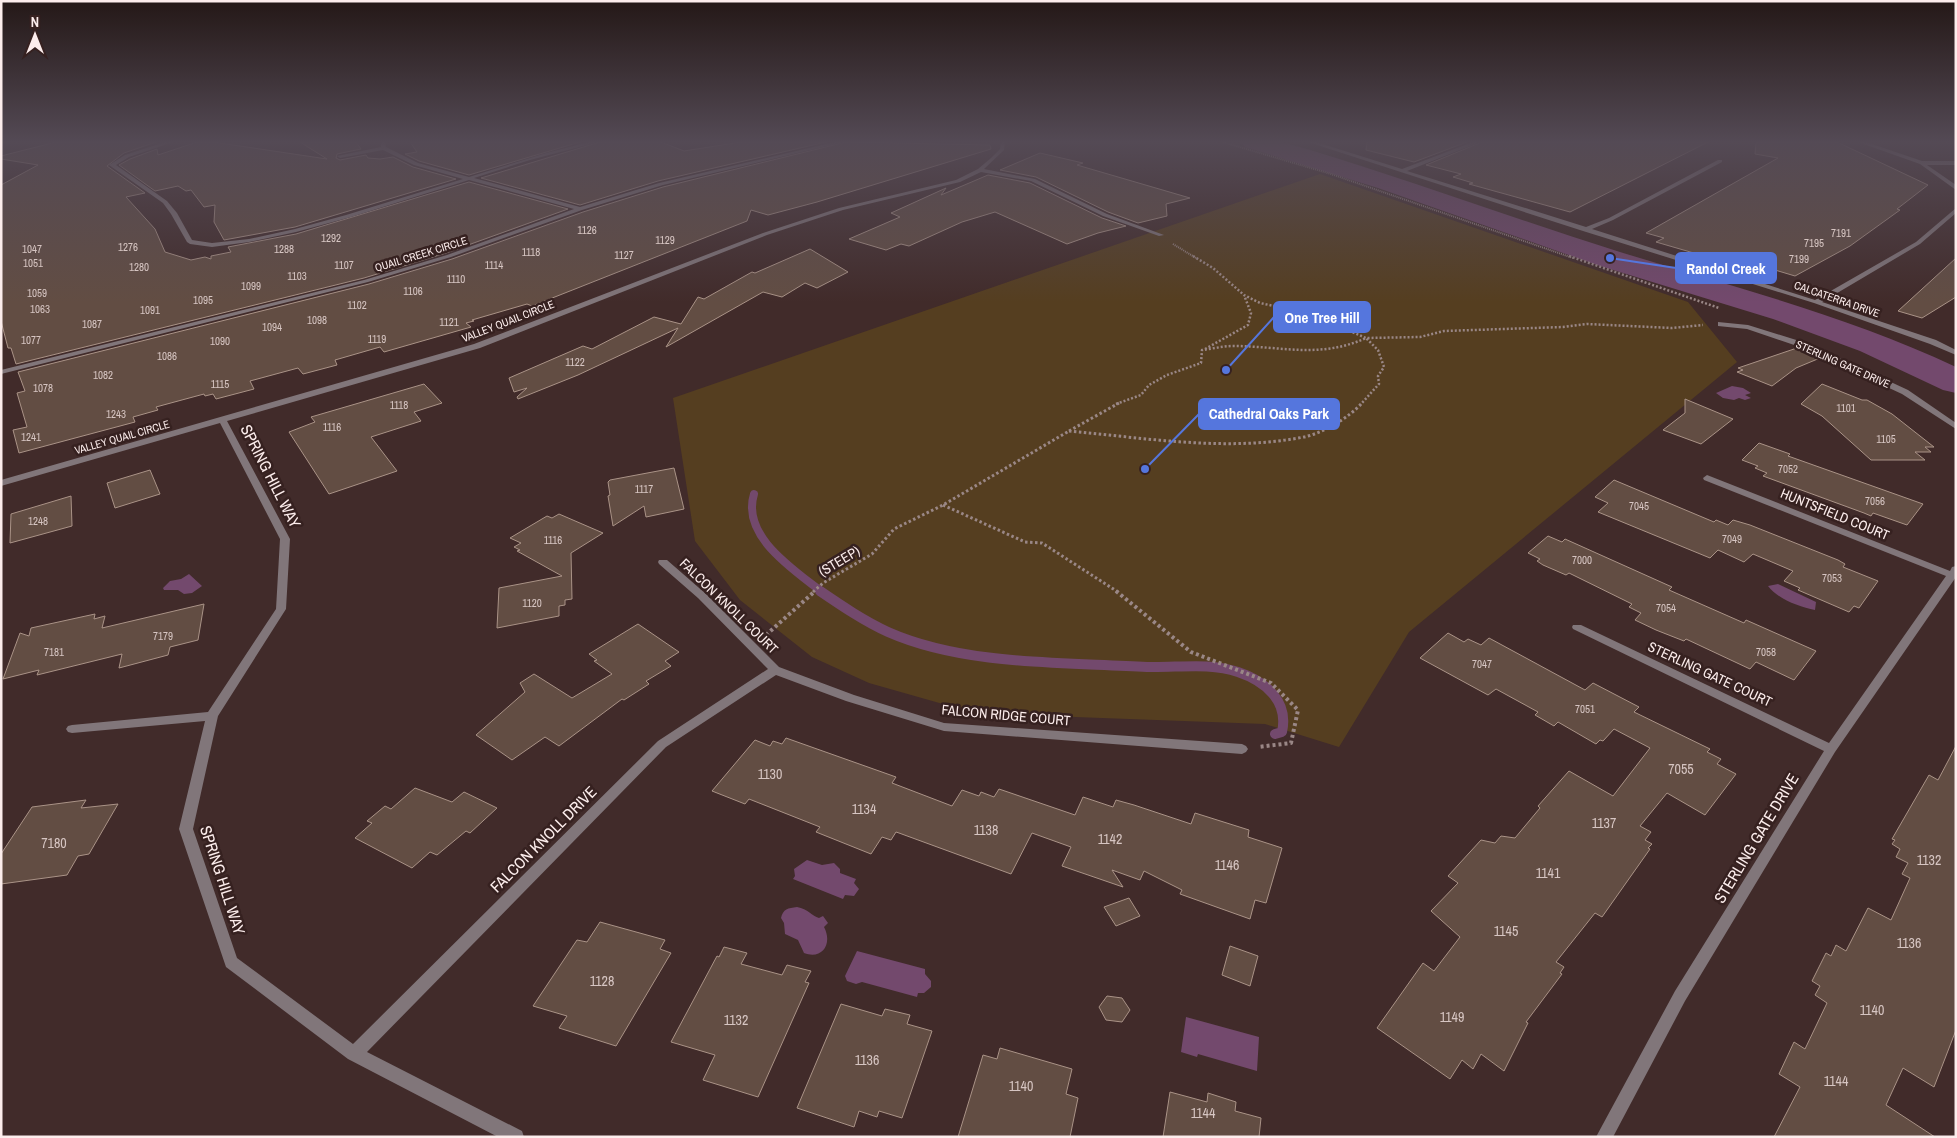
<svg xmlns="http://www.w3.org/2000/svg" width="1957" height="1138" viewBox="0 0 1957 1138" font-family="'Archivo Narrow',sans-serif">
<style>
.green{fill:#553e20}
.water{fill:#73496d}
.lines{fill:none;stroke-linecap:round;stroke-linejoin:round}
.stream-far1{stroke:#73496d;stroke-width:8}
.stream{stroke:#73496d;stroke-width:10}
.river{fill:#73496d;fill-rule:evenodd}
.building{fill:#624d43;stroke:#aa9387}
.path-far3{stroke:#9a8786;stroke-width:2;stroke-dasharray:1 1;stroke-linecap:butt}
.path-far2{stroke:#9a8786;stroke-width:2.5;stroke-dasharray:2 2;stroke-linecap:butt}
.path-far1{stroke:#9a8786;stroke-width:3;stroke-dasharray:2.5 2.5;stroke-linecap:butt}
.path{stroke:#9a8786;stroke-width:4;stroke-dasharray:3 3;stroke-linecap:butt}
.street{fill:#81767a;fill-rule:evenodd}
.labels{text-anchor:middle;stroke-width:5;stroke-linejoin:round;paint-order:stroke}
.number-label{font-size:11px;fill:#d6c5c2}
.far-street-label{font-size:11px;fill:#fcedec;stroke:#362120}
.street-label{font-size:14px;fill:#fcedec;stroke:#362120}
.near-number-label{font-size:14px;fill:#d6c5c2}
.near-street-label{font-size:16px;fill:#fcedec;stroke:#362120}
.leader{fill:none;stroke:#5576dd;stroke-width:2}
.callout-dot{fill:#5576dd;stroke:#362120;stroke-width:2}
.callout{fill:#5576dd;stroke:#5576dd;stroke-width:2}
.callout-label{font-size:15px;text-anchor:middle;font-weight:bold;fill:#fff}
</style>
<rect width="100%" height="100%" fill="#412b2a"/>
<path class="green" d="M 1320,174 L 1688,302 L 1737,362 L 1409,632 L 1339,747 L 1265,724 L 1075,717 L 957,708 L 869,683 L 812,657 L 740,600 L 695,541 L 673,398 Z"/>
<path class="water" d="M 1732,386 L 1743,388 L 1751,393 L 1745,395 L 1751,398 L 1745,400 L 1739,398 L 1734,400 L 1723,398 L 1716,393 Z
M 189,574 L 202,586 L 192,593 L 184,594 L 178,590 L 164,590 L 163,588 L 170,581 L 181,579 Z
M 1778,584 L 1816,602 L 1815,610 C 1799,607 1778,599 1768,586 Z
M 807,860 L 822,865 L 834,863 L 840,869 L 840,873 L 856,879 L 854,883 L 859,889 L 854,896 L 845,895 L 843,899 L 793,879 L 795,876 L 794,869 Z
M 797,907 C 808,909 812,916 819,918 L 823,916 L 828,923 L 824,927 C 833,944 822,960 804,953 L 798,940 L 785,934 L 784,923 L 781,918 C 783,909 788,908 797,907 Z
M 857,951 L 925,969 L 925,974 L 931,981 L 931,987 L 924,993 L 918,993 L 917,997 L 862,982 L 856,984 L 847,981 L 845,976 Z
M 1186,1017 L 1259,1037 L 1257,1071 L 1198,1054 L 1197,1057 L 1181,1052 Z"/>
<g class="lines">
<path class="stream-far1" d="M 754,494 C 741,536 793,569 822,592"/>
<path class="stream" d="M 820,591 C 842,606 864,621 888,632 C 965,666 1065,662 1147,667 C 1177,668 1209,662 1238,672 C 1265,681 1289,701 1282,732 L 1275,734"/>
<path class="river" d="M 1241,142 L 1281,142 L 1307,149 C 1412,181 1515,219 1620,252 C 1733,287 1848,316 1956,367 L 1956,393 L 1943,390 L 1860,351 L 1773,319 L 1597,265 L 1378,188 L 1245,147 Z"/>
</g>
<path class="building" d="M 56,142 L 156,142 L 124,153 L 107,166 L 145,193 L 126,197 L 155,229 L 165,252 L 191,260 L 205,257 L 211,259 L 211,256 L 231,252 L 228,247 L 296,234 L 469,182 L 568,209 L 446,253 L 364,278 L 16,364 L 11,348 L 8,348 L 1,321 L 1,185 L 38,165 L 1,159 L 1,156 Z
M 197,142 L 213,142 L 327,159 L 300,142 L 356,142 L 361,149 L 337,154 L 336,158 L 340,160 L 366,155 L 368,158 L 380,159 L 393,157 L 413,167 L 456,179 L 295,227 L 224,240 L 214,222 L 215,205 L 204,207 L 191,190 L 186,191 L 178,186 L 155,191 L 119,165 L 130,159 L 157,149 L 158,155 Z
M 410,142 L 580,142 L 469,175 L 419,161 L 405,154 L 417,152 Z
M 600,142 L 661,142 L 684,151 L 741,142 L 826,142 L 658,181 L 580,205 L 481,178 Z
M 846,142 L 990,145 L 991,149 L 817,202 L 768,215 L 751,210 L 747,221 L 532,306 L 527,304 L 472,320 L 474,321 L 466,323 L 471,327 L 384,352 L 380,347 L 335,360 L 337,365 L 303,374 L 298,368 L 250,381 L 254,389 L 216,399 L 213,394 L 205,396 L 204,394 L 156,407 L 158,410 L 133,417 L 135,422 L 19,453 L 13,430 L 27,427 L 17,393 L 25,391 L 18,372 L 369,284 L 452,259 L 583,212 L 663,187 Z
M 1367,142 L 1467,142 L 1414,162 L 1366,150 Z
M 1482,142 L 1708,142 L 1570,212 L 1469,184 L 1473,183 L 1453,177 L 1461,174 L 1426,165 Z
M 1756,142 L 1837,142 L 1928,185 L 1897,209 L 1900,210 L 1850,246 L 1795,276 L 1775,270 L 1766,274 L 1656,242 L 1664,238 L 1646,233 L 1778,158 L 1755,154 Z
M 1040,153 L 1083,163 L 1077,165 L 1190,198 L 1166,204 L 1167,216 L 1138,223 L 1108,212 L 1036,177 L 1000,170 Z
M 988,175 L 1030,183 L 1102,218 L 1126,226 L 1098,233 L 1067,244 L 995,212 L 962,222 L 909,246 L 901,244 L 886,250 L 849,239 L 900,217 L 891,213 L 946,188 L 941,195 Z
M 810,249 L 848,272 L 817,288 L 805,283 L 782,297 L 763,292 L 666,347 L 678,328 L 578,375 L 518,399 L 517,397 L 527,388 L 514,392 L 509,378 L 583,346 L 592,349 L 654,317 L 681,324 L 698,297 L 704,299 L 752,272 L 755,273 Z
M 1956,258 L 1956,297 L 1922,318 L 1898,311 Z
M 1797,348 L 1820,358 L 1796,368 L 1772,386 L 1737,372 L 1743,370 L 1738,368 Z
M 424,384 L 442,403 L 414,412 L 421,421 L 371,437 L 397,471 L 329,494 L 289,432 L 315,422 L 311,417 Z
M 1822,384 L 1862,400 L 1867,400 L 1892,414 L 1934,447 L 1925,447 L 1931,452 L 1915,452 L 1925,460 L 1871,460 L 1822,416 L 1801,404 Z
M 1685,399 L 1733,419 L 1701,444 L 1663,430 L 1685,413 Z
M 1759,443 L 1790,454 L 1788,456 L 1923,504 L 1907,525 L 1873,513 L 1871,516 L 1864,513 L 1763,476 L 1767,473 L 1755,468 L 1758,466 L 1742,460 Z
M 674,468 L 684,509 L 646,517 L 644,506 L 613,526 L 608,496 L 610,495 L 608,482 L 610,480 Z
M 150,470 L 160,494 L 115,508 L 107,483 Z
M 1614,480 L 1714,522 L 1716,520 L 1728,525 L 1733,520 L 1750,525 L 1838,560 L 1845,564 L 1843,567 L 1878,581 L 1859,608 L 1854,606 L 1849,612 L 1798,590 L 1800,588 L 1784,581 L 1793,571 L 1753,554 L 1744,562 L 1718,550 L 1710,558 L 1598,512 L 1608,503 L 1595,497 Z
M 71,496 L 72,526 L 10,543 L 11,514 Z
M 559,514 L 603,533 L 571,553 L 572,599 L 565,600 L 565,605 L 559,606 L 559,616 L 497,628 L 499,588 L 562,576 L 517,551 L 520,550 L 514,547 L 521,543 L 510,538 L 547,516 L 552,518 Z
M 1548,536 L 1562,542 L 1565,539 L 1672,587 L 1669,590 L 1744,623 L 1746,620 L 1816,651 L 1794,680 L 1756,662 L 1750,669 L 1686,639 L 1684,641 L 1656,630 L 1635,620 L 1641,613 L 1629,607 L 1632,604 L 1569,573 L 1566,575 L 1543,565 L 1537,561 L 1540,559 L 1528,553 Z
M 204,604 L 198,640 L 170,647 L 168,655 L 119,668 L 122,654 L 37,675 L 39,670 L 3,679 L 20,633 L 29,636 L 31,628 L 95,614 L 94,619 L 105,616 L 102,628 Z
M 638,624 L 679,652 L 665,661 L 671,666 L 646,681 L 649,684 L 624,700 L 622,699 L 559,746 L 545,737 L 512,760 L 476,735 L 525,692 L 520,683 L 534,674 L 572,698 L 612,674 L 594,661 L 597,660 L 589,654 Z
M 1448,633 L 1464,642 L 1468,639 L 1481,645 L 1489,638 L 1585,690 L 1593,683 L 1639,707 L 1634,712 L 1710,749 L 1707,752 L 1721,759 L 1717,764 L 1736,774 L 1705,815 L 1667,793 L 1640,826 L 1651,832 L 1645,840 L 1652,844 L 1648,848 L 1650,849 L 1602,917 L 1595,913 L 1556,962 L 1564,967 L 1560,973 L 1562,974 L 1526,1022 L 1528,1023 L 1504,1071 L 1481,1054 L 1473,1069 L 1462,1060 L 1450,1079 L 1377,1028 L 1423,963 L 1434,971 L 1460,937 L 1431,911 L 1458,883 L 1448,876 L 1481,840 L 1495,843 L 1501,836 L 1515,838 L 1540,808 L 1538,806 L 1569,771 L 1613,796 L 1650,748 L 1614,729 L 1603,741 L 1600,740 L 1596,744 L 1558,722 L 1554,726 L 1535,715 L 1538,712 L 1496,689 L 1488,695 L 1420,658 Z
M 786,738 L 896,777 L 892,783 L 952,806 L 962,790 L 979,796 L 981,792 L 994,797 L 999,789 L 1075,815 L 1083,797 L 1113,807 L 1116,800 L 1134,805 L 1191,824 L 1195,813 L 1249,830 L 1248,837 L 1282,848 L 1266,903 L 1255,900 L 1250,919 L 1180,894 L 1182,890 L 1144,871 L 1140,880 L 1112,870 L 1123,887 L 1062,866 L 1071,847 L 1032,833 L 1011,874 L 899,833 L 896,832 L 891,840 L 882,837 L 871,854 L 816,832 L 820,827 L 749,799 L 745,804 L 712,791 L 755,740 L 770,746 L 773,741 L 782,744 Z
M 1956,746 L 1956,1030 L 1934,1087 L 1903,1068 L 1886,1105 L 1935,1137 L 1774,1137 L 1800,1087 L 1779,1074 L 1794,1042 L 1805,1049 L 1827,1003 L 1815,995 L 1820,986 L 1812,981 L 1826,953 L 1831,956 L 1836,945 L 1846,951 L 1868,908 L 1891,920 L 1910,878 L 1902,874 L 1908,863 L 1896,857 L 1900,849 L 1892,844 L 1895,840 L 1892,839 L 1929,775 L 1938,780 Z
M 415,788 L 452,802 L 464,792 L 497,808 L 470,833 L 466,831 L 437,855 L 430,852 L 412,868 L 355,838 L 372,823 L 367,821 L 385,806 L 391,809 Z
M 86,800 L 81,808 L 118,804 L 89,854 L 78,856 L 67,875 L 1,884 L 1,854 L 32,807 Z
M 1129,898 L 1140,916 L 1116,926 L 1104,907 Z
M 600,922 L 665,940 L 660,949 L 671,953 L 616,1046 L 559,1028 L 567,1016 L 533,1006 L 577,940 L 587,942 Z
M 1230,946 L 1258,956 L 1250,986 L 1222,975 Z
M 724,947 L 747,953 L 741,964 L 782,975 L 787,965 L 811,971 L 805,982 L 809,983 L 758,1097 L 703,1080 L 715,1055 L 671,1042 L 717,956 L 719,957 Z
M 1107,996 L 1122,998 L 1130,1010 L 1122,1022 L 1106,1020 L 1099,1007 Z
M 841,1004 L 882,1016 L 885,1009 L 910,1015 L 907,1024 L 932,1031 L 902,1118 L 879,1111 L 877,1117 L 859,1111 L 854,1127 L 797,1108 Z
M 1000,1048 L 1072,1069 L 1066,1094 L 1078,1098 L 1070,1137 L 958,1137 L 983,1055 L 997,1059 Z
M 1170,1092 L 1207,1102 L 1208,1093 L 1236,1102 L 1235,1111 L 1261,1118 L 1259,1137 L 1163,1137 Z"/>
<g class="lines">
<path class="path-far3" d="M 1223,142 L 1331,174 L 1573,258
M 1173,244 L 1196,258"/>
<path class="path-far2" d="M 1193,256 L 1213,268 L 1244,295 L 1260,303 L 1310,314 L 1366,338 L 1420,337 L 1444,331 L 1563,327 L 1587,324 L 1672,328 L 1703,325
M 1569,256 L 1719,308
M 1205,349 L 1248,325 L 1251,313 L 1244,295
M 1116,404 L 1141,395 L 1149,385 L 1167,375 L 1201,363 L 1202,350 C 1212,349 1222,346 1233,346 C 1281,346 1320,359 1366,338 L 1378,350 L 1384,367 L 1378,376 L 1379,384 L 1361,404"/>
<path class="path-far1" d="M 1069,431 C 1146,438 1227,452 1304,437 C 1323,433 1350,417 1362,403
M 1069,431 L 1119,403
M 943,505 L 1025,542 L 1042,543 L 1118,592
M 813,592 L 823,583 L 872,554 L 894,529 L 943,505 L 1069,431"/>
<path class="path" d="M 1116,591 L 1191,652 L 1271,683 L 1298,710 L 1291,743 L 1258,747
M 766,635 L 815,591"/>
<path class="street" d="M 1,142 L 8,142 L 1,144 Z
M 165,142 L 173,142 L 129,157 L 116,165 L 167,201 L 177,213 L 192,240 L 212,243 L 249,239 L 295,229 L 346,215 L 463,179 L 414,165 L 383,150 L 340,158 L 337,156 L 381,147 L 381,142 L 385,142 L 386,147 L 418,163 L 469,177 L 546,153 L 589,142 L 598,142 L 530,160 L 474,178 L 580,207 L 659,183 L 835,142 L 844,142 L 663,185 L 582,210 L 451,257 L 368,282 L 1,374 L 1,370 L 364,280 L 447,255 L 574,209 L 469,180 L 351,217 L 296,232 L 249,242 L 212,247 L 190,244 L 187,242 L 171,214 L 163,203 L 109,165 L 125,155 Z
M 1001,142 L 1005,142 L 1004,150 L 984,169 L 1035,179 L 1107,214 L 1164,235 L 1159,236 L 1103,216 L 1031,181 L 981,172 L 960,182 L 843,210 L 767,235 L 480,348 L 227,421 L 290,539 L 286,609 L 218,716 L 193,829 L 237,958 L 353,1044 L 658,741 L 768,669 L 698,598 L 659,564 L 658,562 L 659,560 L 667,560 L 706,594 L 779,667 L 854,695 L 944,723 L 1242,744 L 1246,746 L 1248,749 L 1246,752 L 1242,754 L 944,731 L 846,701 L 776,675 L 666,747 L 367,1052 L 522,1131 L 524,1137 L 498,1137 L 348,1059 L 226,967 L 179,829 L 205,721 L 72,733 L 68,732 L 66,729 L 68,726 L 72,725 L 208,712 L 276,609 L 280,539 L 220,423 L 1,486 L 1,480 L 474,344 L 763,233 L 839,208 L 956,180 L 978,169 L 991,158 L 1000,149 Z
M 1308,142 L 1316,142 L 1402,169 L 1473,142 L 1480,142 L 1407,171 L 1586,227 L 1609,218 L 1718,160 L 1722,160 L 1722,162 L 1613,220 L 1592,229 L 1815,300 L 1916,242 L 1956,208 L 1956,213 L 1920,244 L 1822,302 L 1936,340 L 1956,350 L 1956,355 L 1930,344 L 1814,303 L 1583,231 Z
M 1858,142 L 1866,142 L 1922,161 L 1956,161 L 1956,165 L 1927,165 L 1956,185 L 1956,190 L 1920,164 Z
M 1718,322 L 1748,325 L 1809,344 L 1908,390 L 1956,423 L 1956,429 L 1902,394 L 1803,348 L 1747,329 L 1718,326 Z
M 1707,475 L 1950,571 L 1952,567 L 1956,566 L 1956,577 L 1835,752 L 1685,1001 L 1613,1137 L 1596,1137 L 1675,991 L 1824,751 L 1573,629 L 1572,627 L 1573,625 L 1581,625 L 1829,743 L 1946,576 L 1704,480 L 1703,478 Z"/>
</g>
<linearGradient id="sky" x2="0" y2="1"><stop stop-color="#241817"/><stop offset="0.47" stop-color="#544a55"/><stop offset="1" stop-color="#544a55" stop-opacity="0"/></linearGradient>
<rect width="1957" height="302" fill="url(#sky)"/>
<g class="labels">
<g class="number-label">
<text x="587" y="234">1126</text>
<text x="1841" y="237">7191</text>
<text x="331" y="242">1292</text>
<text x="665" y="244">1129</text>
<text x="1814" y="247">7195</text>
<text x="128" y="251">1276</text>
<text x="32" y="253">1047</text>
<text x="284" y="253">1288</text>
<text x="531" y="256">1118</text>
<text x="624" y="259">1127</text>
<text x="1799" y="263">7199</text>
<text x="33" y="267">1051</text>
<text x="344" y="269">1107</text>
<text x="494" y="269">1114</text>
<text x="139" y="271">1280</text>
<text x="297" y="280">1103</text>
<text x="456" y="283">1110</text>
<text x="251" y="290">1099</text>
<text x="413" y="295">1106</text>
<text x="37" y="297">1059</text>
<text x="203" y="304">1095</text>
<text x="357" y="309">1102</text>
<text x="40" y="313">1063</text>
<text x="150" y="314">1091</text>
<text x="317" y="324">1098</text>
<text x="449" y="326">1121</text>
<text x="92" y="328">1087</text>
<text x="272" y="331">1094</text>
<text x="377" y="343">1119</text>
<text x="31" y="344">1077</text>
<text x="220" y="345">1090</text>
<text x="167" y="360">1086</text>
<text x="575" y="366">1122</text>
<text x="103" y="379">1082</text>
<text x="220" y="388">1115</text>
<text x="43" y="392">1078</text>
<text x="399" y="409">1118</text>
<text x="1846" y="412">1101</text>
<text x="116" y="418">1243</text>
<text x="332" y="431">1116</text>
<text x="31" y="441">1241</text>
<text x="1886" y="443">1105</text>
<text x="1788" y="473">7052</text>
<text x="644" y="493">1117</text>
<text x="1875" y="505">7056</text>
<text x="1639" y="510">7045</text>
<text x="38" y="525">1248</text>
<text x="1732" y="543">7049</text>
<text x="553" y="544">1116</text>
<text x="1582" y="564">7000</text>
<text x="1832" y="582">7053</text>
<text x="532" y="607">1120</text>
<text x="1666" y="612">7054</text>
<text x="163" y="640">7179</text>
<text x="54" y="656">7181</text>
<text x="1766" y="656">7058</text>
<text x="1482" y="668">7047</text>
<text x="1585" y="713">7051</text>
</g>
<g class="far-street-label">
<text transform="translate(421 254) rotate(-17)" y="4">QUAIL CREEK CIRCLE</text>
<text transform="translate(1837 299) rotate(19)" y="4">CALCATERRA DRIVE</text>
<text transform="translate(508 321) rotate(-21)" y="4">VALLEY QUAIL CIRCLE</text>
<text transform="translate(1843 364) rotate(24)" y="4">STERLING GATE DRIVE</text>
<text transform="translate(122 437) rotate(-16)" y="4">VALLEY QUAIL CIRCLE</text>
</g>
<g class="street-label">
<text transform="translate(1835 514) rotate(22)" y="5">HUNTSFIELD COURT</text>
<text transform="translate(839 561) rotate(-31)" y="5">(STEEP)</text>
<text transform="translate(729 606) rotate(44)" y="5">FALCON KNOLL COURT</text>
<text transform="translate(1710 674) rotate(25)" y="5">STERLING GATE COURT</text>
<text transform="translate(1006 715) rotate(5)" y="5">FALCON RIDGE COURT</text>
</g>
<g class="near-number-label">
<text x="1681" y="774">7055</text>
<text x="770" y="779">1130</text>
<text x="864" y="814">1134</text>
<text x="1604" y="828">1137</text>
<text x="986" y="835">1138</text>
<text x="1110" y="844">1142</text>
<text x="54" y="848">7180</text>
<text x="1929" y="865">1132</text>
<text x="1227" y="870">1146</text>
<text x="1548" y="878">1141</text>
<text x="1506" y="936">1145</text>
<text x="1909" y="948">1136</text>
<text x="602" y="986">1128</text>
<text x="1872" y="1015">1140</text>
<text x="1452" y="1022">1149</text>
<text x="736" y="1025">1132</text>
<text x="867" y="1065">1136</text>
<text x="1836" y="1086">1144</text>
<text x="1021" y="1091">1140</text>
<text x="1203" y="1118">1144</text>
</g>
<g class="near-street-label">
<text transform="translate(271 476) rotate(63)" y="6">SPRING HILL WAY</text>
<text transform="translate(1756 838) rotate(-59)" y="6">STERLING GATE DRIVE</text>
<text transform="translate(543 839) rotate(-45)" y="6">FALCON KNOLL DRIVE</text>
<text transform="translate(223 880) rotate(72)" y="6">SPRING HILL WAY</text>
</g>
</g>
<path class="leader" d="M1610 258L1676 268M1226 370L1274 317M1145 469L1199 414"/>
<g class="callout-dot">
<circle cx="1610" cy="258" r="5"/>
<circle cx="1226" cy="370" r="5"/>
<circle cx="1145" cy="469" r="5"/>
</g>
<g class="callout">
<rect x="1676" y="253" width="100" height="30" rx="5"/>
<rect x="1274" y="302" width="96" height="30" rx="5"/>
<rect x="1199" y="399" width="140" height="30" rx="5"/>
</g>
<g class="callout-label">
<text x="1726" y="274">Randol Creek</text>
<text x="1322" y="323">One Tree Hill</text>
<text x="1269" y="419">Cathedral Oaks Park</text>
</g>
<rect width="1957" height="1138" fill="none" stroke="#fcedec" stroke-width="5"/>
<g transform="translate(35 35)" stroke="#362120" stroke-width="4" paint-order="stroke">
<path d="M0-4L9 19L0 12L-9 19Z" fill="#fcedec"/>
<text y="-8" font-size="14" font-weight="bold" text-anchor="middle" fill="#fcedec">N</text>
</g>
</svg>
